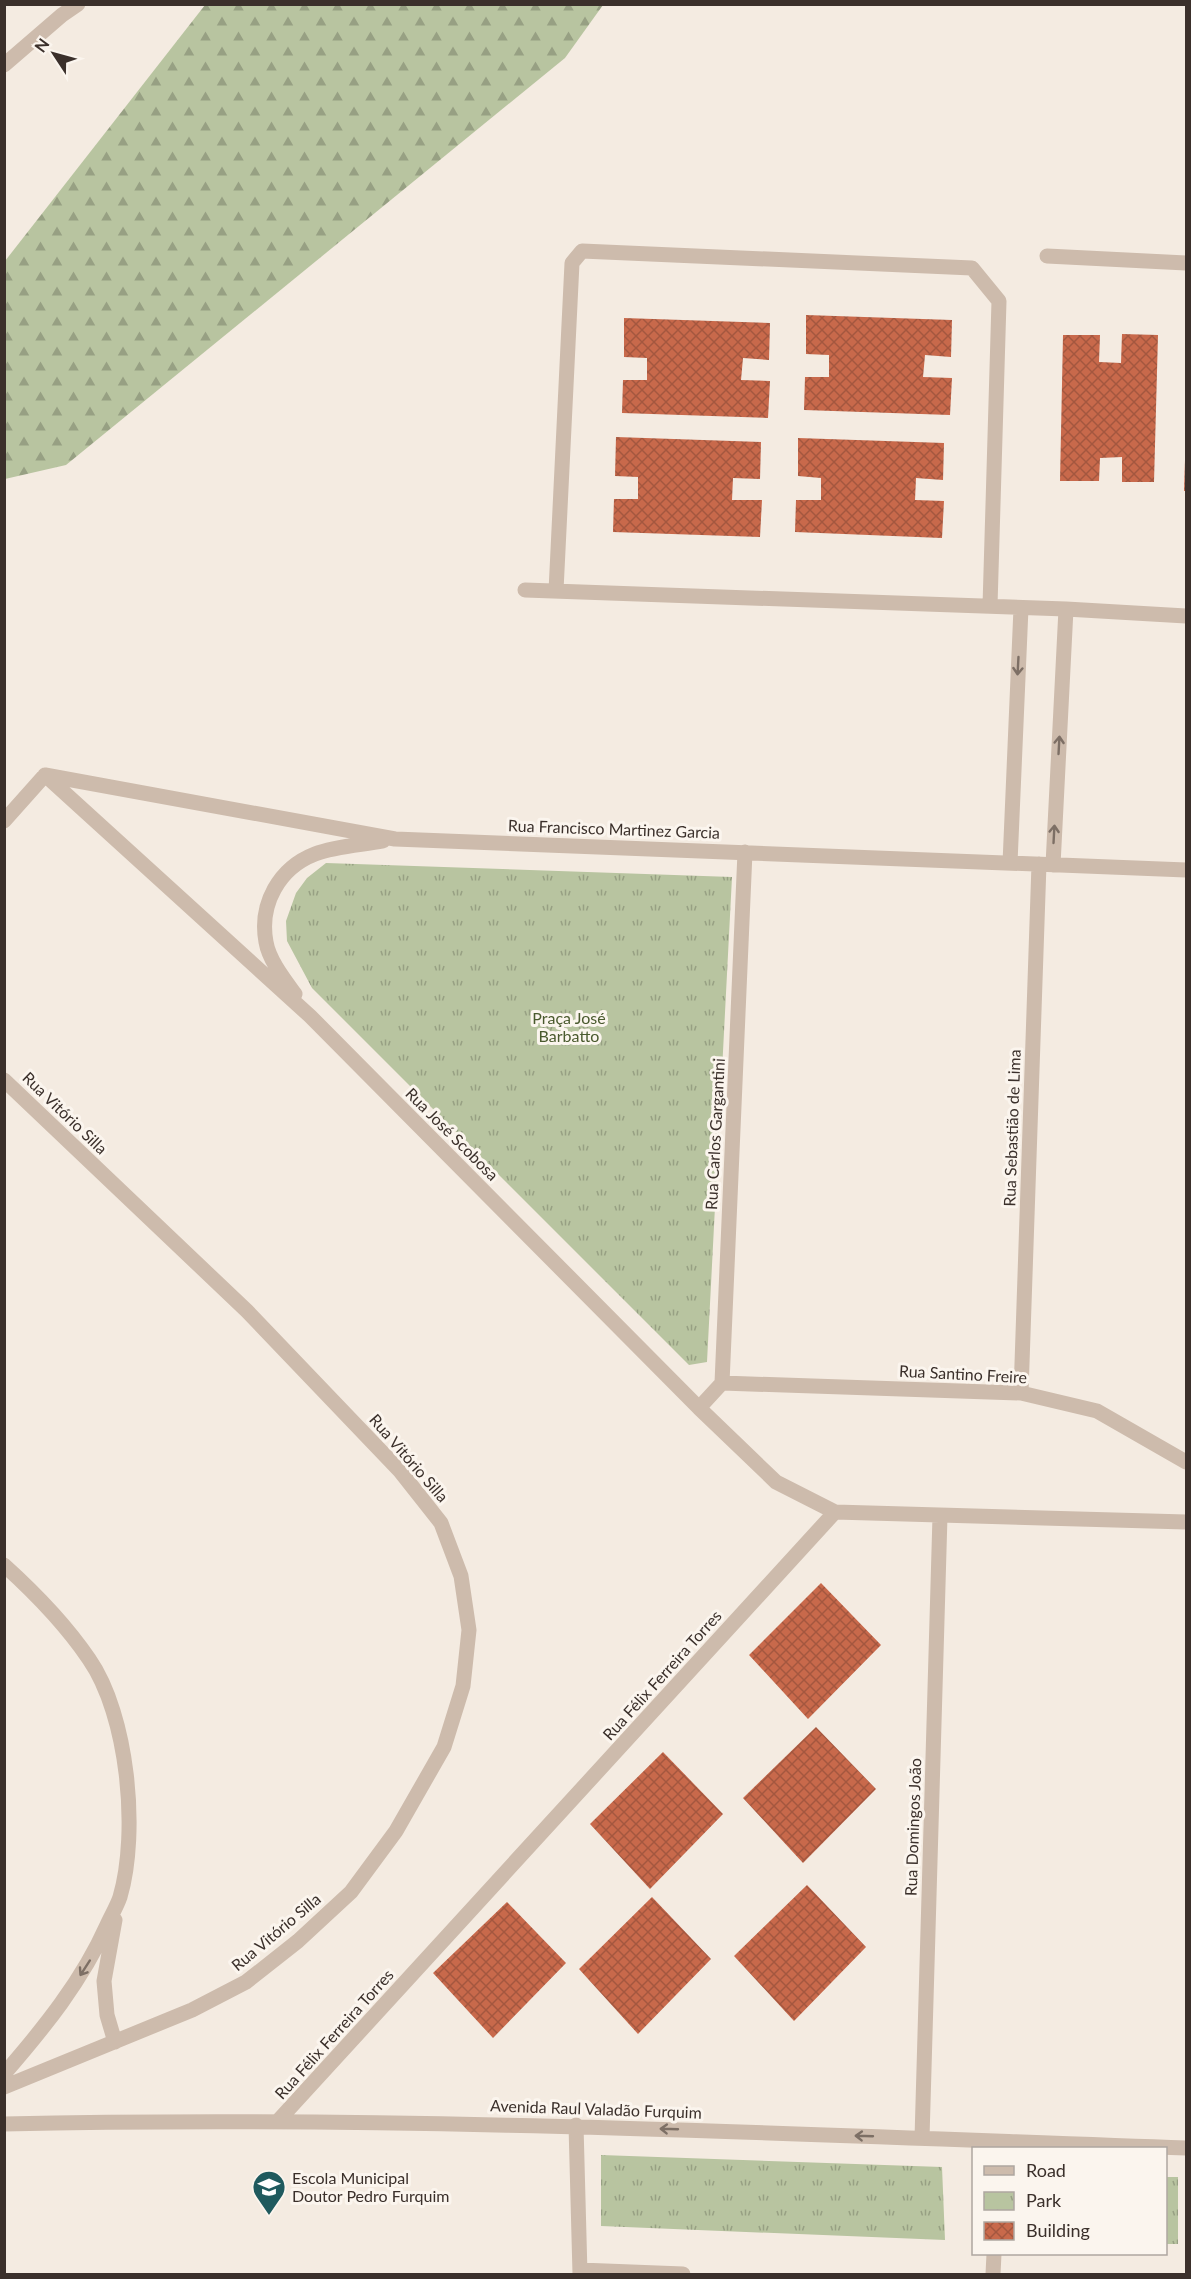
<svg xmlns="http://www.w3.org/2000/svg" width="1191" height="2279" viewBox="0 0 1191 2279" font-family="Lato,sans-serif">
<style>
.forest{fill:url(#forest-firs)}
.park{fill:url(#park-tufts)}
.building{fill:url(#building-cross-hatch)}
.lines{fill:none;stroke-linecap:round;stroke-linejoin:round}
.minor{stroke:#cdbbac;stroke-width:15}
.oneway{stroke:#7d6f65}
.labels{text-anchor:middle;stroke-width:6;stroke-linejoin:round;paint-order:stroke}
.street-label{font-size:16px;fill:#3b302b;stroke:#fbf5ee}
.park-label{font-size:16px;fill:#4a5a2e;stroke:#fbf5ee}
.poi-label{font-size:16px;fill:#3b302b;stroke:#fbf5ee;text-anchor:start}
</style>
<defs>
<pattern id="forest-firs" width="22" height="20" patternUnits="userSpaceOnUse" patternTransform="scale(1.5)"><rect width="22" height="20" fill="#b8c4a0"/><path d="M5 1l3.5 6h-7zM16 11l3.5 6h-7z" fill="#97a083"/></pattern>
<pattern id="park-tufts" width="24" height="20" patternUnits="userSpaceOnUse" patternTransform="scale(1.5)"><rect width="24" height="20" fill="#b8c4a0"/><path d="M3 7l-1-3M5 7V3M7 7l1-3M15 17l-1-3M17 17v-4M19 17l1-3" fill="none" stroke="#97a083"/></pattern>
<pattern id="building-cross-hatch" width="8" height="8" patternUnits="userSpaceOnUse" patternTransform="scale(1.5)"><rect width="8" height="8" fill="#c8694b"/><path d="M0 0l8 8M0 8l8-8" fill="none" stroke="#a4573f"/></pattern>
</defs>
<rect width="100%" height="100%" fill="#f4ebe1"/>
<path class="forest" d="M 205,5 L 603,5 L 565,58 L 66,465 L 5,479 L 5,261 Z"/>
<path class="park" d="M 326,863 L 732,877 L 707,1362 L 689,1365 L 312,988 L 287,941 L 286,921 L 296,893 L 307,878 Z
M 601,2155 L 942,2167 L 945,2240 L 601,2226 Z
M 1166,2177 L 1178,2177 L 1178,2244 L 1166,2244 Z"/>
<path class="building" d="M 806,315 L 952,320 L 951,357 L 925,355 L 923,377 L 952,378 L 950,415 L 804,410 L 805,377 L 829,377 L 829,355 L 806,354 Z
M 624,318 L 770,323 L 769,360 L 743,358 L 741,380 L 770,381 L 768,418 L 622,413 L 623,380 L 647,380 L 647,358 L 624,357 Z
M 1122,334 L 1158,335 L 1154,482 L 1122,482 L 1122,457 L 1100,458 L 1099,481 L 1060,481 L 1063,335 L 1100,335 L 1099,362 L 1121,363 Z
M 616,437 L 761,442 L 760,479 L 733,478 L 732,500 L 762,500 L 760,537 L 613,532 L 614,499 L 638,499 L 638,477 L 615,476 Z
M 798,438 L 944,443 L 943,480 L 916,478 L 915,500 L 944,501 L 942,538 L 795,532 L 796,500 L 821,500 L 821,478 L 798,476 Z
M 1185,460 L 1186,460 L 1186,491 L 1184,491 Z
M 821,1583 L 881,1645 L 808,1719 L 749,1655 Z
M 816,1727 L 876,1789 L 803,1863 L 743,1798 Z
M 663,1752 L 723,1814 L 650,1889 L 590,1824 Z
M 807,1885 L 866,1947 L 794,2021 L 734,1956 Z
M 652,1897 L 711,1959 L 638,2034 L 579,1969 Z
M 507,1902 L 566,1963 L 493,2038 L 433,1973 Z"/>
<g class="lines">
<path class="minor" d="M 4,65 L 62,15 L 78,4
M 1047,256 L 1186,263
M 525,590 L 1066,609 L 1186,616
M 556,591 L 572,263 L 582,251 L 972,268 L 999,301 L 990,606
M 45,775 L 310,1016 L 699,1408 L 776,1482 L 835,1512 L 1186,1522
M 45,775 L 395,839 L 1186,870
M 4,821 L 45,775
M 1010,863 L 1021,608
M 1053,865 L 1066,609
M 295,994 C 284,979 269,960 266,942 C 259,904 279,868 315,854 C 336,846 362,845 383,841
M 4,1080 L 247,1311 L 400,1471 L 441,1523 L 461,1576 L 469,1630 L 463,1686 L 444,1747 L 396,1831 L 351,1892 L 298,1941 L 246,1982 L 192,2010 L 4,2087
M 722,1383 L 1021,1393 L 1097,1411 L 1186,1462
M 1021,1393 L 1039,864
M 699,1408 L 722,1383 L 745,852
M 4,1565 C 35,1593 66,1625 89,1659 C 128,1715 139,1832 120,1897 C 117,1906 111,1916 107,1925 C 82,1981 44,2028 4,2074
M 115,2042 L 107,2015 L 104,1981 L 115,1920
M 277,2122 L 835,1512
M 4,2124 C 399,2115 793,2134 1186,2148
M 576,2125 L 580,2274
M 922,2138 L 940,1516
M 580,2270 L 683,2274
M 993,2274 L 994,2254"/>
</g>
<defs><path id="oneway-shaft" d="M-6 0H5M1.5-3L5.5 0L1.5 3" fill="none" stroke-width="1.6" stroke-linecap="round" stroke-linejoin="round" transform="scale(1.5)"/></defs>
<g class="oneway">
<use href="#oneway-shaft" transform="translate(1018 666) rotate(93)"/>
<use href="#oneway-shaft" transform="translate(1059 745) rotate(-87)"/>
<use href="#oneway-shaft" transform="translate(1054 834) rotate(-87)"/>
<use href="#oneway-shaft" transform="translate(85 1968) rotate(123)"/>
<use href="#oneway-shaft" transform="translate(669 2129) rotate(-178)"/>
<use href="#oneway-shaft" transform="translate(864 2136) rotate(-178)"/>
</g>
<defs>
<symbol id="school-pin" viewBox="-11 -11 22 30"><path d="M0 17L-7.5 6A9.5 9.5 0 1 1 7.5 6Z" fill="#1f5a5e" stroke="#fbf5ee"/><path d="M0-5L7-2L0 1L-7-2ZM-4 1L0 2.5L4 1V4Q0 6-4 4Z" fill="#fff"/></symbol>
</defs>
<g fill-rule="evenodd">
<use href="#school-pin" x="250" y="2168" width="38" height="52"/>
</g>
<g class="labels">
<g class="street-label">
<text transform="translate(614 829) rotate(2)" y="6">Rua Francisco Martinez Garcia</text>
<text transform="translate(65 1113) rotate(44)" y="6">Rua Vitório Silla</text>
<text transform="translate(1012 1128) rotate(-88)" y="6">Rua Sebastião de Lima</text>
<text transform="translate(452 1134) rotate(45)" y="6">Rua José Scobosa</text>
<text transform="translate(715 1134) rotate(-87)" y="6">Rua Carlos Gargantini</text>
<text transform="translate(963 1374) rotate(3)" y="6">Rua Santino Freire</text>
<text transform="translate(409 1458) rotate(49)" y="6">Rua Vitório Silla</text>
<text transform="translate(662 1675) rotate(-48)" y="6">Rua Félix Ferreira Torres</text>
<text transform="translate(913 1827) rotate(-88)" y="6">Rua Domingos João</text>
<text transform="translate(276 1932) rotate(-40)" y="6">Rua Vitório Silla</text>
<text transform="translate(334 2034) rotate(-48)" y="6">Rua Félix Ferreira Torres</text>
<text transform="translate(596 2109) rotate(2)" y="6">Avenida Raul Valadão Furquim</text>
</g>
<g class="park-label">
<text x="569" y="1024">Praça José<tspan x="569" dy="18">Barbatto</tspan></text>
</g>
<g class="poi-label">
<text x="292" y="2184">Escola Municipal<tspan x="292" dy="18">Doutor Pedro Furquim</tspan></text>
</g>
</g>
<rect width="1191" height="2279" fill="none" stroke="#3b302b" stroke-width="12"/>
<rect x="972" y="2147" width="195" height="108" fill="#fbf5ee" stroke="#aea6a0" stroke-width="1.5"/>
<rect x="984" y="2166" width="30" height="9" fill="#cdbbac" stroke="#aea6a0" stroke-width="1.5"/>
<text x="1026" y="2177" font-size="18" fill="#3b302b">Road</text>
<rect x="984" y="2192" width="30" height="18" fill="url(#park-tufts)" stroke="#aea6a0" stroke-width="1.5"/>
<text x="1026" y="2207" font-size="18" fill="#3b302b">Park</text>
<rect x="984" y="2222" width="30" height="18" fill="url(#building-cross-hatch)" stroke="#aea6a0" stroke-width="1.5"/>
<text x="1026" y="2237" font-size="18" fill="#3b302b">Building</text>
<g transform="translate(54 54) rotate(306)" stroke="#fbf5ee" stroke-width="4.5" paint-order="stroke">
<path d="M0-4.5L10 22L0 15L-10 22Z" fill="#3b302b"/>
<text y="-9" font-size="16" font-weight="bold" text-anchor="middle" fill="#3b302b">N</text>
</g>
</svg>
